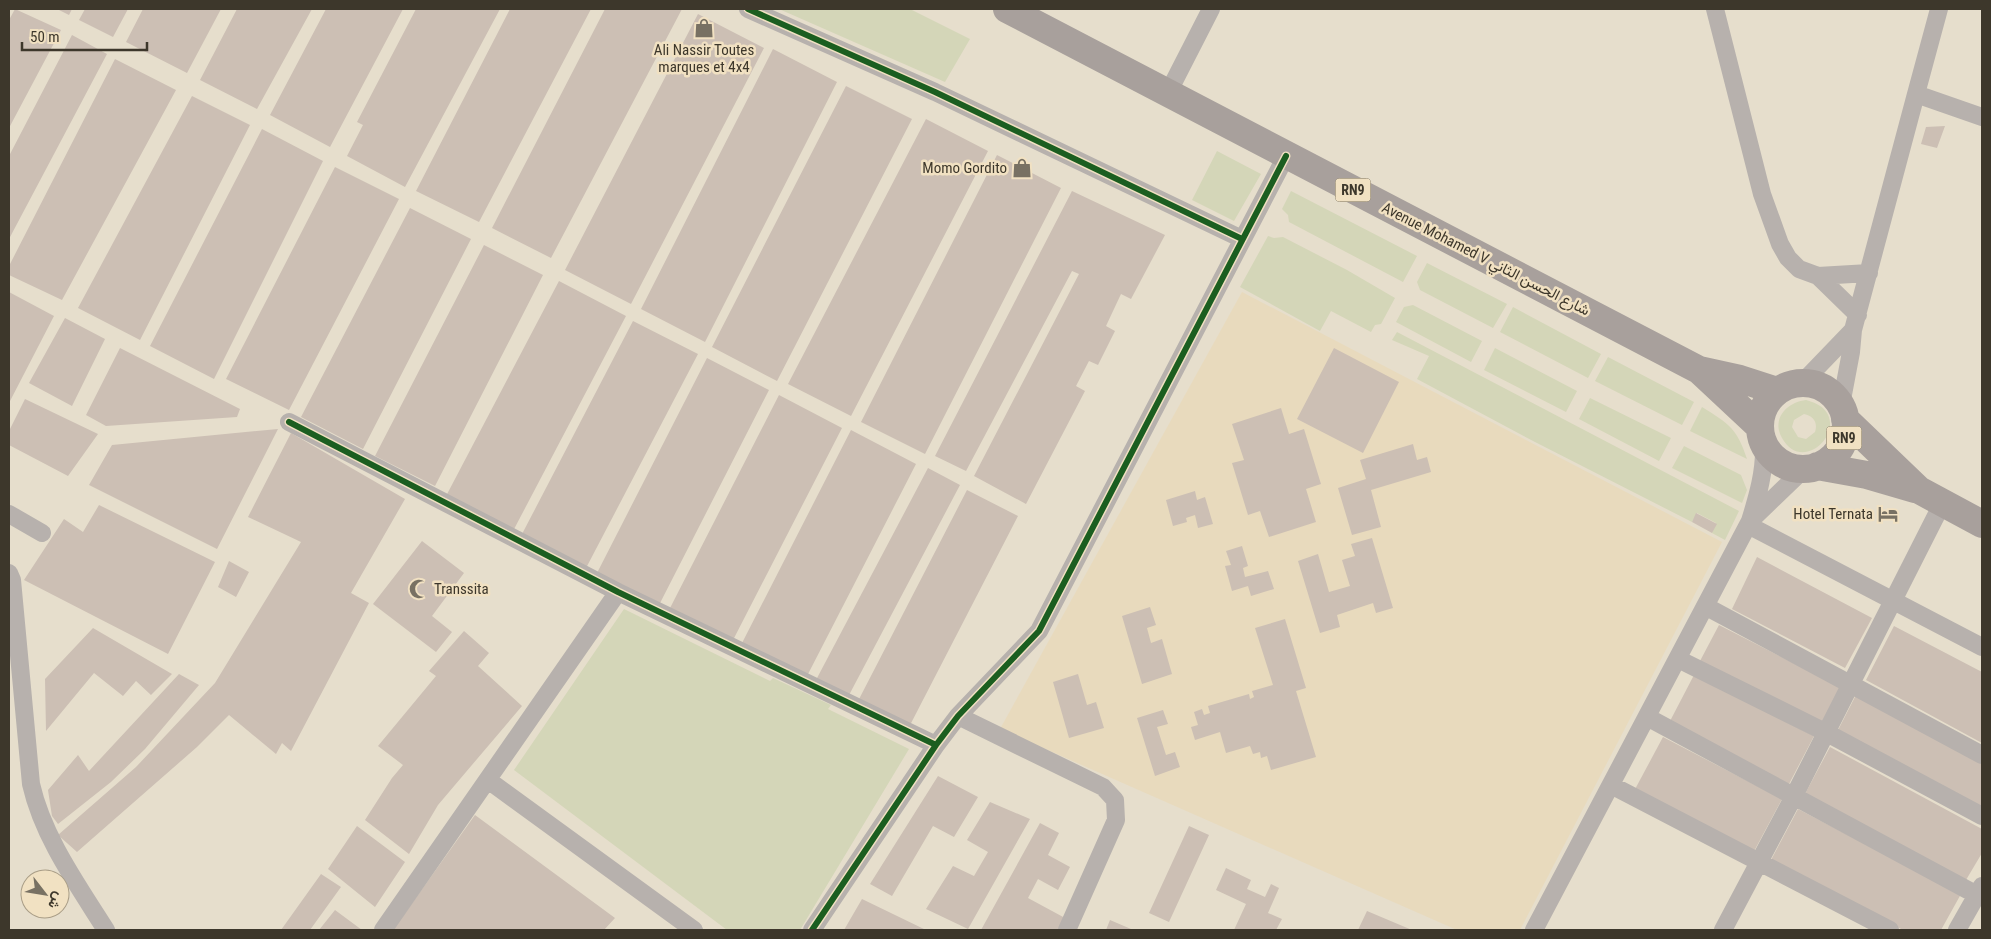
<svg xmlns="http://www.w3.org/2000/svg" width="1991" height="939" viewBox="0 0 1991 939" font-family="'Roboto Condensed',Vazirmatn,sans-serif">
<style>
.built{fill:#e8dabd}
.green{fill:#d4d6b8;fill-rule:evenodd}
.building{fill:#ccbfb4}
.lines{fill:none;stroke-linecap:round;stroke-linejoin:round}
.minor{stroke:#b7b1ad;stroke-width:18}
.primary{stroke:#a8a09c;stroke-width:28}
.cycleway-casing{stroke:#f1e1c2;stroke-width:9}
.cycleway{stroke:#1b5e20;stroke-width:6}
.labels{text-anchor:middle;stroke-width:5;stroke-linejoin:round;paint-order:stroke}
.shield{fill:#f1e1c2;stroke:#736a58;stroke-width:1}
.shield-label{font-size:14px;font-weight:bold;fill:#3d372b}
.poi-label{font-size:15px;fill:#3d372b;stroke:#f1e1c2;text-anchor:end}
.street-label{font-size:15px;fill:#3d372b;stroke:#f1e1c2}
</style>
<rect width="100%" height="100%" fill="#e6decc"/>
<path class="built" d="M 1242,292 L 1722,542 L 1520,930 L 1457,930 L 1000,729 Z"/>
<path class="green" d="M 779,9 L 910,9 L 970,39 L 945,82 Z
M 1217,151 L 1261,174 L 1234,221 L 1192,200 Z
M 1291,191 L 1417,256 L 1403,282 L 1289,222 L 1288,215 L 1282,209 Z
M 1268,236 L 1274,238 L 1283,237 L 1347,270 L 1395,298 L 1381,324 L 1375,325 L 1371,332 L 1331,311 L 1320,331 L 1240,287 Z
M 1427,263 L 1507,304 L 1493,328 L 1420,290 L 1417,282 Z
M 1413,305 L 1482,341 L 1471,362 L 1396,322 L 1404,307 Z
M 1513,307 L 1601,354 L 1588,378 L 1500,332 Z
M 1397,332 L 1739,511 L 1725,540 L 1712,533 L 1716,523 L 1697,513 L 1692,522 L 1535,442 L 1417,379 L 1429,356 L 1392,340 Z
M 1495,348 L 1577,391 L 1566,412 L 1484,370 Z
M 1608,357 L 1694,402 L 1682,425 L 1595,381 Z
M 1590,398 L 1671,438 L 1659,461 L 1579,419 Z
M 1806,400 C 1862,414 1806,481 1782,438 C 1771,419 1787,402 1806,400 ZM 1804,414 C 1814,416 1818,423 1815,432 L 1806,439 L 1798,437 L 1792,427 L 1794,420 Z
M 1702,407 C 1729,424 1737,428 1747,459 L 1690,431 Z
M 1684,446 L 1741,475 L 1747,490 L 1742,503 L 1672,468 Z
M 624,609 L 770,681 L 773,678 L 831,705 L 828,709 L 909,749 L 800,930 L 727,930 L 514,770 Z"/>
<path class="building" d="M 15,9 L 61,30 L 9,128 L 9,20 Z
M 57,9 L 72,9 L 69,15 Z
M 85,9 L 128,9 L 113,37 L 79,20 Z
M 143,9 L 221,9 L 187,73 L 126,42 Z
M 237,9 L 312,9 L 257,109 L 200,80 Z
M 326,9 L 403,9 L 330,147 L 270,115 Z
M 416,9 L 500,9 L 405,187 L 347,156 L 363,125 L 357,122 Z
M 510,9 L 591,9 L 479,222 L 416,191 Z
M 605,9 L 682,9 L 551,258 L 492,228 Z
M 698,14 L 764,48 L 631,304 L 565,270 Z
M 72,35 L 107,54 L 9,239 L 9,156 Z
M 773,49 L 837,82 L 705,342 L 641,309 Z
M 115,59 L 176,90 L 62,300 L 9,275 L 9,266 Z
M 846,86 L 912,119 L 777,381 L 712,347 Z
M 192,96 L 250,125 L 140,340 L 78,308 Z
M 926,119 L 988,151 L 851,416 L 788,384 Z
M 1945,126 L 1937,148 L 1921,144 L 1926,127 Z
M 262,129 L 323,161 L 214,379 L 150,346 Z
M 997,155 L 1061,188 L 925,454 L 861,422 Z
M 335,167 L 399,199 L 289,410 L 226,379 Z
M 1072,191 L 1165,235 L 1131,299 L 1121,294 L 1106,326 L 1115,331 L 1098,365 L 1089,361 L 1076,386 L 1085,391 L 1026,504 L 974,476 L 1079,274 L 1072,271 L 966,471 L 935,456 Z
M 410,208 L 471,239 L 363,449 L 301,417 Z
M 484,245 L 543,275 L 435,486 L 375,456 Z
M 559,281 L 626,316 L 512,533 L 445,498 Z
M 9,292 L 54,316 L 9,403 Z
M 65,318 L 105,339 L 72,406 L 29,383 Z
M 633,321 L 698,354 L 585,570 L 521,536 Z
M 120,348 L 240,409 L 237,417 L 106,426 L 86,415 Z
M 1334,348 L 1399,382 L 1363,453 L 1297,419 Z
M 707,358 L 769,390 L 658,607 L 596,575 Z
M 779,395 L 842,428 L 731,644 L 668,612 Z
M 25,399 L 98,434 L 68,476 L 9,445 L 9,431 Z
M 1281,408 L 1289,434 L 1304,429 L 1321,484 L 1306,489 L 1316,522 L 1269,537 L 1260,511 L 1248,515 L 1232,463 L 1244,460 L 1232,424 Z
M 278,429 L 217,549 L 89,485 L 112,445 Z
M 851,430 L 916,464 L 806,678 L 741,645 Z
M 291,433 L 405,499 L 351,593 L 369,603 L 291,751 L 282,743 L 276,754 L 229,715 L 197,747 L 77,852 L 58,835 L 136,767 L 215,683 L 301,542 L 248,517 Z
M 1413,444 L 1417,460 L 1427,457 L 1431,472 L 1371,490 L 1381,527 L 1352,535 L 1338,488 L 1366,479 L 1360,460 Z
M 928,468 L 960,485 L 848,697 L 816,680 Z
M 967,490 L 1018,516 L 908,729 L 857,703 Z
M 1195,491 L 1197,500 L 1205,497 L 1213,524 L 1198,528 L 1195,515 L 1186,518 L 1187,522 L 1173,526 L 1166,500 Z
M 99,505 L 215,562 L 168,654 L 24,580 L 64,519 L 83,532 Z
M 1696,513 L 1717,524 L 1712,533 L 1692,522 Z
M 1372,538 L 1393,608 L 1376,613 L 1373,603 L 1337,615 L 1340,627 L 1320,633 L 1298,561 L 1318,554 L 1329,592 L 1350,586 L 1342,560 L 1355,556 L 1351,544 Z
M 422,541 L 464,573 L 432,616 L 452,632 L 436,652 L 373,604 Z
M 1242,546 L 1248,566 L 1243,568 L 1245,577 L 1268,571 L 1274,589 L 1251,596 L 1248,586 L 1232,591 L 1225,566 L 1231,565 L 1226,551 Z
M 1757,557 L 1872,618 L 1845,668 L 1732,609 Z
M 229,561 L 249,572 L 236,597 L 218,587 Z
M 1150,607 L 1156,625 L 1147,628 L 1151,643 L 1162,639 L 1172,674 L 1142,684 L 1122,616 Z
M 1285,619 L 1306,688 L 1296,691 L 1316,757 L 1271,770 L 1267,756 L 1261,758 L 1260,752 L 1253,754 L 1250,746 L 1226,753 L 1220,732 L 1195,740 L 1191,727 L 1198,725 L 1194,712 L 1202,709 L 1204,715 L 1210,713 L 1208,706 L 1249,694 L 1250,699 L 1254,697 L 1252,691 L 1273,685 L 1255,628 Z
M 1719,625 L 1840,687 L 1822,723 L 1700,661 Z
M 1894,626 L 1982,672 L 1982,743 L 1866,680 Z
M 93,628 L 172,674 L 151,695 L 136,681 L 123,696 L 94,673 L 46,731 L 45,679 Z
M 464,631 L 489,653 L 478,666 L 522,706 L 438,805 L 409,854 L 365,820 L 392,778 L 403,765 L 378,746 L 436,676 L 429,671 Z
M 179,674 L 199,685 L 145,749 L 111,782 L 58,824 L 52,816 L 48,790 L 78,755 L 89,771 Z
M 1078,674 L 1087,705 L 1096,702 L 1104,728 L 1069,738 L 1053,682 Z
M 1694,675 L 1814,736 L 1789,784 L 1669,723 Z
M 1856,695 L 1982,764 L 1982,810 L 1837,732 Z
M 1163,710 L 1168,724 L 1157,727 L 1166,755 L 1175,752 L 1180,767 L 1155,776 L 1137,718 Z
M 1663,737 L 1782,799 L 1752,855 L 1633,793 Z
M 1830,747 L 1982,829 L 1982,853 L 1966,880 L 1805,794 Z
M 938,776 L 978,797 L 954,837 L 933,826 L 892,896 L 870,884 Z
M 990,802 L 1030,819 L 968,929 L 926,909 L 953,866 L 974,876 L 988,852 L 967,840 Z
M 1798,809 L 1961,894 L 1941,930 L 1903,930 L 1771,860 Z
M 475,815 L 615,918 L 604,930 L 393,930 Z
M 1040,823 L 1059,833 L 1048,855 L 1070,867 L 1058,890 L 1038,879 L 1028,898 L 1065,918 L 1058,930 L 981,930 Z
M 357,826 L 405,862 L 375,907 L 328,869 Z
M 1189,826 L 1209,835 L 1169,922 L 1149,913 Z
M 1226,868 L 1251,880 L 1247,889 L 1265,897 L 1271,884 L 1279,888 L 1268,913 L 1282,919 L 1276,930 L 1234,930 L 1246,904 L 1216,890 Z
M 321,874 L 341,887 L 310,930 L 281,930 Z
M 862,899 L 926,930 L 844,930 Z
M 335,910 L 362,930 L 319,930 Z
M 1367,911 L 1412,930 L 1358,930 Z
M 1110,920 L 1131,929 L 1130,930 L 1106,930 Z"/>
<g class="lines">
<path class="minor" d="M 748,9 L 935,92 L 1242,239
M 1715,9 L 1762,194 L 1780,244 L 1788,258 L 1799,269 L 1818,276 L 1858,315
M 1168,93 L 1211,9
M 1916,94 L 1939,9
M 1818,276 L 1869,273
M 1802,383 L 1853,330
M 1841,405 L 1851,352 L 1853,330 L 1916,94 L 1982,117
M 289,422 L 618,592 L 936,745
M 9,514 L 42,533
M 1751,520 L 1804,469
M 1748,525 L 1982,647
M 9,573 L 12,580 L 31,784 C 43,837 77,884 106,930
M 1705,606 L 1982,755
M 1678,659 L 1827,733 L 1982,816
M 958,716 L 1103,787 L 1115,800 L 1116,820 L 1067,930
M 1647,717 L 1977,895
M 488,780 L 694,930
M 1611,785 L 1890,930
M 383,930 L 618,592
M 812,930 L 936,745 L 958,716 L 1039,631 L 1286,156
M 1534,930 L 1750,521 C 1758,495 1765,471 1764,444
M 1723,930 L 1794,796 L 1942,504
M 1957,930 L 1982,886"/>
<path class="primary" d="M 1007,9 L 1699,370 L 1740,379 L 1777,391
M 1699,370 L 1760,427
M1760 426a43 43 0 1 1 86 0a43 43 0 1 1-86 0Z
M 1845,419 L 1919,490 L 1982,524
M 1817,466 L 1867,475 L 1915,489"/>
<defs>
<path id="cycleway" d="M 748,9 L 935,92 L 1242,239
M 289,422 L 618,592 L 936,745
M 812,930 L 936,745 L 958,716 L 1039,631 L 1286,156"/>
</defs>
<use href="#cycleway" class="cycleway-casing"/>
<use href="#cycleway" class="cycleway"/>
</g>
<defs>
<symbol id="shop-bare" viewBox="-9 -9 18 18"><path d="M-5-2.5h2.3a2.7 3.5 0 0 1 5.4 0H5L5.5 6h-11ZM-1.5-2.5h3a1.5 2.3 0 0 0-3 0Z" fill="#787163" stroke="#f1e1c2" stroke-width="2.5" paint-order="stroke"/></symbol>
<symbol id="hotel-bare" viewBox="-9 -9 18 18"><path d="M-6-4.5h1.5V1H6V5H4.5V3h-9V5H-6ZM-4 0a1.8 1.8 0 1 1 3.6 0ZM.5 0V-2.5h3Q6-2.5 6 0Z" fill="#787163" stroke="#f1e1c2" stroke-width="2.5" paint-order="stroke"/></symbol>
<symbol id="mosque-bare" viewBox="-9 -9 18 18"><path d="M3.5-4.9A6 6 0 1 0 3.5 4.9A5 5 0 1 1 3.5-4.9Z" fill="#787163" stroke="#f1e1c2" stroke-width="2.5" paint-order="stroke"/></symbol>
</defs>
<g fill-rule="evenodd">
<use href="#shop-bare" x="690" y="14" width="28" height="28"/>
<use href="#shop-bare" x="1008" y="154" width="28" height="28"/>
<use href="#hotel-bare" x="1874" y="500" width="28" height="28"/>
<use href="#mosque-bare" x="405" y="575" width="28" height="28"/>
</g>
<g class="labels">
<g class="shield">
<rect x="1335.5" y="178.5" width="35" height="23" rx="4"/>
<rect x="1826.5" y="426.5" width="35" height="23" rx="4"/>
</g>
<g class="shield-label">
<text x="1353" y="195">RN9</text>
<text x="1844" y="443">RN9</text>
</g>
<g class="poi-label">
<text x="704" y="55" text-anchor="middle">Ali Nassir Toutes<tspan x="704" dy="17">marques et 4x4</tspan></text>
<text x="1007" y="173">Momo Gordito</text>
<text x="1873" y="519">Hotel Ternata</text>
<text x="434" y="594" text-anchor="start">Transsita</text>
</g>
<g class="street-label">
<text transform="translate(1486 259) rotate(27)" y="5">Avenue Mohamed V شارع الحسن الثاني</text>
</g>
</g>
<rect width="1991" height="939" fill="none" stroke="#3d372b" stroke-width="20"/>
<g transform="translate(45 894) rotate(121)"><circle r="24" fill="#f1e1c2" stroke="#a99d86"/>
<path d="M0-4L9 19L0 12L-9 19Z" fill="#787163"/>
<text y="-8" font-size="14" font-weight="bold" text-anchor="middle" fill="#3d372b">ش</text>
</g>
<path d="M22 42v8h125v-8" fill="none" stroke="#3d372b" stroke-width="2.5"/>
<text x="30" y="42" font-size="15" fill="#3d372b" stroke="#f1e1c2" stroke-width="4" paint-order="stroke">50 m</text>
</svg>
